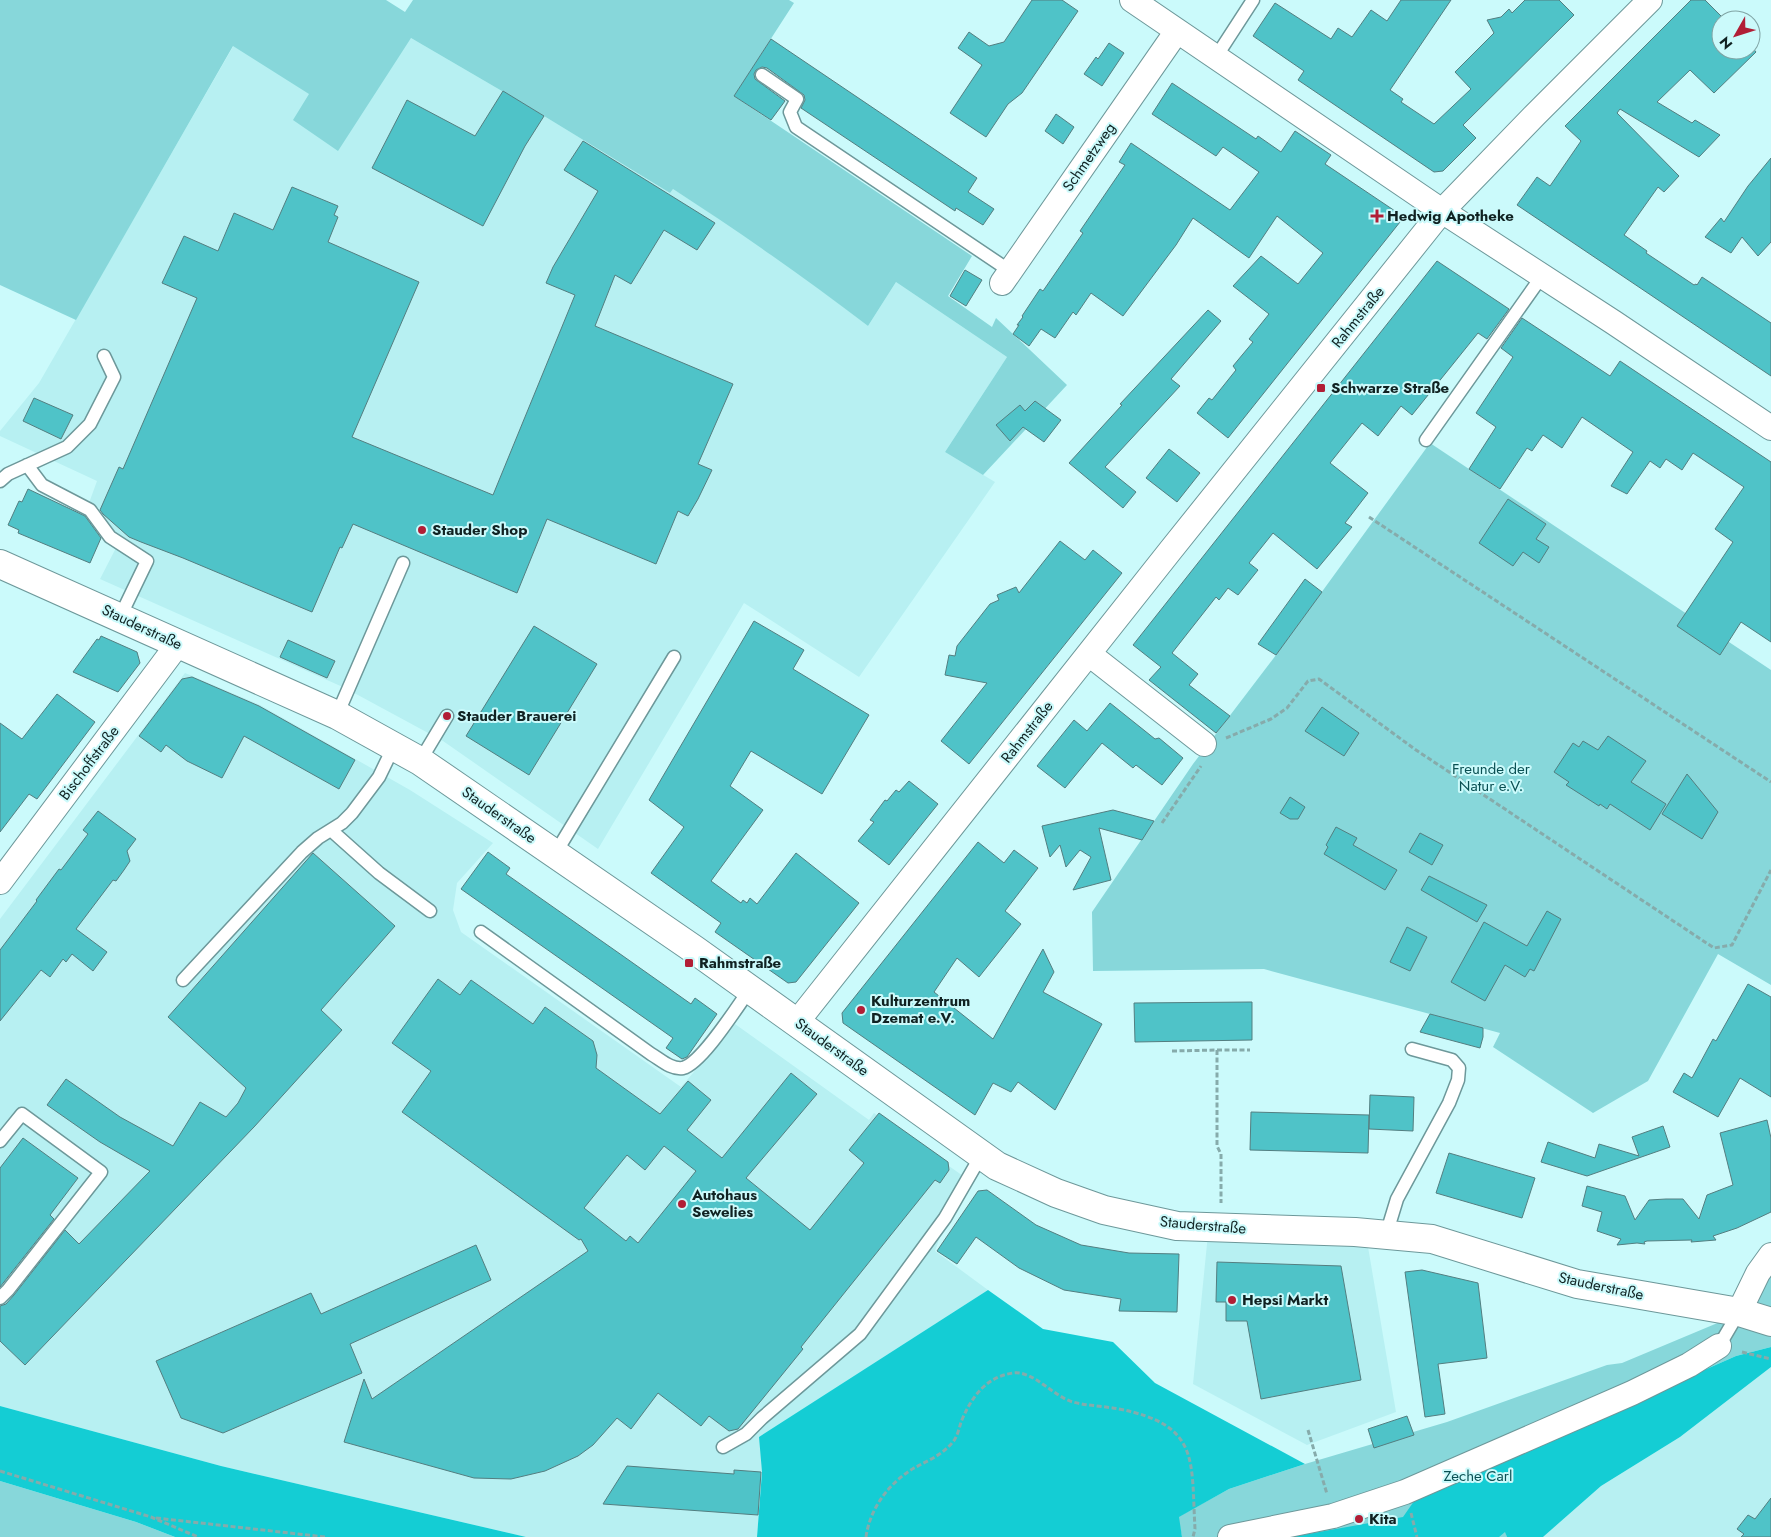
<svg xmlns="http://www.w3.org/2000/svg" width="1771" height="1537" viewBox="0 0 1771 1537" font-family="Jost,sans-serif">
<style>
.built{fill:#b7f0f2}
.green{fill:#87d7da}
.forest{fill:#14cdd4}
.building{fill:#4fc3c8;stroke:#537e80;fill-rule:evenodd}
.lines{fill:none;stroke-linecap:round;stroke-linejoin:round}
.service-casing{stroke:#6d989a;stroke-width:15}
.minor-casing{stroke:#6d989a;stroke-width:26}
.secondary-casing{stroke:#6d989a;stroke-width:30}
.path{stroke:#86abab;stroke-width:3;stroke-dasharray:5 2.5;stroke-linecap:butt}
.service{stroke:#fff;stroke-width:12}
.minor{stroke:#fff;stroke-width:24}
.secondary{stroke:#fff;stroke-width:28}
.poi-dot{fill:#b11e36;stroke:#cbfafb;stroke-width:2}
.labels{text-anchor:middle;stroke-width:4;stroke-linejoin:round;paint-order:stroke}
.street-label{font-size:15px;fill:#102222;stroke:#cbfafb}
.poi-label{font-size:15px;font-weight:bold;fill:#102222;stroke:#cbfafb;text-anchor:start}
.park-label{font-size:15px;fill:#0a5053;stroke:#cbfafb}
</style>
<rect width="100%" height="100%" fill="#cbfafb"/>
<path class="built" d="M 411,38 L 526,105 L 670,193 L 673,189 L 743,234 L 800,274 L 868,326 L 896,282 L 1007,357 L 945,452 L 995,482 L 859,677 L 744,603 L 598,849 L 443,741 L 345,688 L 100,579 L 119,542 L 99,508 L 89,503 L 97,481 L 0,436 L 0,431 L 39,383 L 234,45 L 310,94 Z
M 185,673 L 260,705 L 410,790 L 493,843 L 457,883 L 453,910 L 461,932 L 681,1087 L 735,1024 L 869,1120 L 874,1113 L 973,1183 L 942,1224 L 941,1234 L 935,1251 L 988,1290 L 760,1437 L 762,1472 L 757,1537 L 526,1537 L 221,1466 L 0,1406 L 0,919 Z
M 1208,1234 L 1367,1241 L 1396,1412 L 1307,1445 L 1193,1384 Z
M 1771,1367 L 1771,1537 L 1543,1537 L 1601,1486 L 1680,1437 Z"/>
<path class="green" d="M 0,0 L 386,0 L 405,12 L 413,0 L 789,0 L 794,3 L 734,96 L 972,256 L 948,296 L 992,327 L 996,318 L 1067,385 L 983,475 L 945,452 L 1007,357 L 896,282 L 868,326 C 804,277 741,233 673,189 L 670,193 L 526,105 L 411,38 L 338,151 L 293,120 L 309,94 L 233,46 L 76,320 L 0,285 Z
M 1430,443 L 1771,670 L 1771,985 L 1718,954 L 1648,1081 L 1593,1113 L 1493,1047 L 1500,1033 L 1264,969 L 1093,971 L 1092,912 L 1193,764 L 1276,655 Z
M 1771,1259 L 1771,1321 L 1742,1312 Z
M 1739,1314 L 1771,1324 L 1771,1347 L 1736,1356 L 1634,1401 L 1506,1532 L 1507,1537 L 1182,1537 L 1178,1517 L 1229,1489 L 1305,1464 L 1447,1422 L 1607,1365 L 1622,1363 Z
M 0,1481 L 136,1522 L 175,1537 L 0,1537 Z"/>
<path class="forest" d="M 988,1290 L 1043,1329 L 1113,1342 L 1155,1383 L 1305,1464 L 1229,1489 L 1179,1517 L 1182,1537 L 757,1537 L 762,1472 L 759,1437 Z
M 1771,1347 L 1771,1367 L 1680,1437 L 1601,1486 L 1543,1537 L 1507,1537 L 1505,1532 L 1499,1537 L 1291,1537 L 1403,1517 L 1426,1484 L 1634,1401 L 1736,1356 Z
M 0,1406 L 221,1466 L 526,1537 L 175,1537 L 136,1522 L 0,1481 Z"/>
<path class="building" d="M 1032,0 L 1062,0 L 1078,11 L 1022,93 L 1008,104 L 986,137 L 950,113 L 982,65 L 958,48 L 969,32 L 989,46 L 1004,42 Z
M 1401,0 L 1451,0 L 1390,90 L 1403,99 L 1401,102 L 1434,124 L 1471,89 L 1455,72 L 1494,33 L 1487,20 L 1501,17 L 1509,9 L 1512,13 L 1525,0 L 1559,0 L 1574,15 L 1463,125 L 1476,138 L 1443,171 L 1434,172 L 1298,80 L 1304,71 L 1253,36 L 1275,3 L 1331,39 L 1338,28 L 1352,37 L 1371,10 L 1387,21 Z
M 1691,0 L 1705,0 L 1725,20 L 1721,20 L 1721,50 L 1751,50 L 1751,46 L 1756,52 L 1714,93 L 1690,70 L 1657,102 L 1692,123 L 1695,120 L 1720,135 L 1699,157 L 1620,109 L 1617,113 L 1679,176 L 1664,192 L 1658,187 L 1624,235 L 1647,251 L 1646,253 L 1694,285 L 1696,284 L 1697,285 L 1702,277 L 1771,323 L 1771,376 L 1517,205 L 1537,177 L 1550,186 L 1581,141 L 1565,126 Z
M 771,39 L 977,178 L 968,192 L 994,209 L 983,225 L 956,208 L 955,211 L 801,108 L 805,100 L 804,95 L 767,68 L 762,67 L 756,70 L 754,74 L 755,79 L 785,101 L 771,120 L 734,96 Z
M 1109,43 L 1124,53 L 1102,86 L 1084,74 L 1096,57 L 1098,59 Z
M 1172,83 L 1256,139 L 1258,136 L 1281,152 L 1295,131 L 1331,155 L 1325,164 L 1398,213 L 1400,222 L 1228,438 L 1197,413 L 1209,398 L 1212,400 L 1236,370 L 1233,366 L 1253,342 L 1249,339 L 1269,314 L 1233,286 L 1261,256 L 1298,284 L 1323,253 L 1277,216 L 1249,258 L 1193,218 L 1176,245 L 1123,316 L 1091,293 L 1076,315 L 1073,312 L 1055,338 L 1041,329 L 1029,346 L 1013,334 L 1019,325 L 1017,325 L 1023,317 L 1022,316 L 1040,289 L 1043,291 L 1083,233 L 1080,231 L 1125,165 L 1119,162 L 1131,143 L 1230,210 L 1259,172 L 1223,147 L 1216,156 L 1152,114 Z
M 503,91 L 544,116 L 525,146 L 483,226 L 372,168 L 407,100 L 475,136 Z
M 1056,114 L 1074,127 L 1063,144 L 1045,131 Z
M 583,141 L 715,223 L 697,250 L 664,230 L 631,284 L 615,275 L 595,326 L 733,384 L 698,464 L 712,470 L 698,499 L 688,516 L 678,511 L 656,564 L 547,519 L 517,593 L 353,524 L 342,548 L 340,547 L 312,612 L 183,558 L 141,542 L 129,537 L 103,514 L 100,510 L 119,467 L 123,469 L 197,298 L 162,283 L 184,236 L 218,251 L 234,213 L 273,230 L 292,187 L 338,206 L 334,215 L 338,217 L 328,242 L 419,282 L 352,437 L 493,495 L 575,295 L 546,283 L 553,267 L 598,191 L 564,170 Z
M 1771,158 L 1771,242 L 1758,256 L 1742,237 L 1731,253 L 1705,237 L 1721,218 L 1724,222 L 1748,186 Z
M 1437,261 L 1509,309 L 1487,339 L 1478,333 L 1412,415 L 1401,406 L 1378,436 L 1362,423 L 1330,463 L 1368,493 L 1345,523 L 1352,527 L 1317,569 L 1273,533 L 1249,563 L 1258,570 L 1238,595 L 1228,588 L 1219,600 L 1216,597 L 1172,653 L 1198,674 L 1189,685 L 1230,716 L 1216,733 L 1149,680 L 1161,667 L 1133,645 Z
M 965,270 L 982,280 L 966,306 L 950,296 Z
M 1208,310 L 1221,321 L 1171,379 L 1180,386 L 1105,467 L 1136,492 L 1123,508 L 1069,463 L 1122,405 L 1120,404 Z
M 1522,318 L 1610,376 L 1620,361 L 1771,462 L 1771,642 L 1741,622 L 1720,655 L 1677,626 L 1733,542 L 1715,529 L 1744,487 L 1693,453 L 1682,470 L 1666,459 L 1660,468 L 1650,461 L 1627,494 L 1611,486 L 1633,452 L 1582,417 L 1562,448 L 1543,435 L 1532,451 L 1527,448 L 1500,489 L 1469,469 L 1496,427 L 1476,413 L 1513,357 L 1501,348 Z
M 34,398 L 73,415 L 61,439 L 23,421 Z
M 1035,401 L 1061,420 L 1044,442 L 1023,427 L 1010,441 L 996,425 L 1020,405 L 1025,411 Z
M 1169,449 L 1200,473 L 1177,502 L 1146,478 Z
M 28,489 L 85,516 L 101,538 L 90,563 L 18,533 L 19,530 L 8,525 L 19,501 L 22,502 Z
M 1508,499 L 1546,524 L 1536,539 L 1549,547 L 1539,563 L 1523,552 L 1513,566 L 1479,543 Z
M 1060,541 L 1085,560 L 1093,550 L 1122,573 L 969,764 L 941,741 L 987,683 L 945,675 L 949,655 L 955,656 L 957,646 L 990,604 L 999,600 L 997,595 L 1016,587 L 1019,593 Z
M 1305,579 L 1322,592 L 1276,655 L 1258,644 Z
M 754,621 L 804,650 L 793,669 L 869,715 L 822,794 L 751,751 L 730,786 L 763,810 L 711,881 L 741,903 L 743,900 L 747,903 L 750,898 L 757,904 L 796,853 L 859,903 L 796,982 L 788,983 L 715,932 L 721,923 L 651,873 L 684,827 L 649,800 Z
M 534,626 L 597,664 L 529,775 L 466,736 Z
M 101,636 L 137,652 L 140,663 L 118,692 L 73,672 L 97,639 L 99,640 Z
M 288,640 L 335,661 L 327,678 L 280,657 Z
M 192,677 L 259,706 L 355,760 L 339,789 L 244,736 L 222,778 L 187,761 L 166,745 L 161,752 L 139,736 L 182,679 Z
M 57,694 L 95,722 L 37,799 L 29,794 L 0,832 L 0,723 L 22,739 Z
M 1110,703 L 1155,739 L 1159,738 L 1183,758 L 1162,785 L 1136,765 L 1133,768 L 1102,743 L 1065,788 L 1037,766 L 1074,720 L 1087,731 Z
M 1322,707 L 1359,733 L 1344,756 L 1305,731 Z
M 1608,736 L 1646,761 L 1631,782 L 1666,804 L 1650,830 L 1610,804 L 1607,809 L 1600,804 L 1599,806 L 1566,785 L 1569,782 L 1554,772 L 1573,743 L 1579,747 L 1583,741 L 1598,750 Z
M 1687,774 L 1718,812 L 1702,839 L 1662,814 Z
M 909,781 L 938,804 L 889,865 L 858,841 L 874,822 L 870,820 L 885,800 L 887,801 L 896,790 L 899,792 Z
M 1290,797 L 1305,807 L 1298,819 L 1290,819 L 1280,813 Z
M 1113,810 L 1154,821 L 1142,840 L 1099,828 L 1111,880 L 1073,890 L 1091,857 L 1080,850 L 1066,867 L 1060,845 L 1050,857 L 1042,826 Z
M 98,811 L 136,839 L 127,851 L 130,861 L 124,870 L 116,881 L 113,880 L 76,929 L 107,952 L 93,971 L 72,954 L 66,962 L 63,959 L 50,977 L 41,970 L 0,1021 L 0,950 L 37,901 L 36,900 L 59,869 L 61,870 L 88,834 L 83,830 Z
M 1336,827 L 1357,838 L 1353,845 L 1397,870 L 1385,890 L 1324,854 L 1328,847 L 1326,845 Z
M 1420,833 L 1443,845 L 1432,865 L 1409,852 Z
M 978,842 L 1004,863 L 1014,850 L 1038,868 L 1005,911 L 1021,924 L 979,977 L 957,958 L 934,992 L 993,1039 L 1043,949 L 1054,972 L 1043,992 L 1102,1024 L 1055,1110 L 1018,1082 L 1011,1092 L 993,1083 L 975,1115 L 843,1023 L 842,1013 Z
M 488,852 L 510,868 L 506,874 L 623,956 L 691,1004 L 695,998 L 717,1014 L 687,1057 L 682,1059 L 666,1048 L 673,1038 L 461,889 Z
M 313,853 L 395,926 L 321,1010 L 342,1030 L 254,1127 L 25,1365 L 0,1341 L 0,1306 L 6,1304 L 14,1295 L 65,1230 L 79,1244 L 150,1171 L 100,1142 L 47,1105 L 66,1079 L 120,1117 L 173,1146 L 200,1102 L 226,1117 L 238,1103 L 246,1088 L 168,1017 Z
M 1429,876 L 1487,905 L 1477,922 L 1421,890 Z
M 1547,911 L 1561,919 L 1534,971 L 1530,969 L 1525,977 L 1505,965 L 1485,1001 L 1451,982 L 1484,922 L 1527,946 Z
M 1407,927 L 1427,937 L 1410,971 L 1390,962 Z
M 438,979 L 460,995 L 471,980 L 533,1024 L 545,1007 L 593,1041 L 597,1055 L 596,1068 L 660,1114 L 688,1081 L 711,1100 L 687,1130 L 722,1158 L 791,1073 L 817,1094 L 746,1178 L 810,1230 L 864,1163 L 849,1150 L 879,1113 L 948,1162 L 949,1170 L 940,1183 L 935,1180 L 801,1347 L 803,1349 L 738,1429 L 729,1431 L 709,1416 L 701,1426 L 658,1393 L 631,1429 L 617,1418 L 593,1445 L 578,1456 L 545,1471 L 511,1479 L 474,1478 L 344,1442 L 364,1379 L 372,1399 L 588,1251 L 581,1239 L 579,1240 L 402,1112 L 431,1071 L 392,1043 ZM 664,1146 L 696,1171 L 638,1243 L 630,1236 L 626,1241 L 584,1208 L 627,1155 L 645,1170 Z
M 1748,984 L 1771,997 L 1771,1097 L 1740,1078 L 1718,1117 L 1673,1092 L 1684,1073 L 1692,1078 L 1713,1039 L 1716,1041 Z
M 1252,1002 L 1252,1040 L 1135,1042 L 1134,1003 Z
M 1430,1014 L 1483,1028 L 1483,1037 L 1480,1048 L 1420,1032 Z
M 1370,1095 L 1414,1097 L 1413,1131 L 1369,1129 Z
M 1251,1112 L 1369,1115 L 1368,1153 L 1250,1150 Z
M 1767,1120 L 1771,1138 L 1771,1212 L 1737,1228 L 1713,1236 L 1716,1240 L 1691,1242 L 1692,1240 L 1647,1241 L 1644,1242 L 1645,1244 L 1637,1243 L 1617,1245 L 1621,1239 L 1597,1231 L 1602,1212 L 1582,1206 L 1587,1186 L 1625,1196 L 1635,1220 L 1649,1200 L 1666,1199 L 1683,1199 L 1699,1219 L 1707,1195 L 1733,1185 L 1720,1133 Z
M 1663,1126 L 1670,1147 L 1587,1176 L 1541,1162 L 1548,1142 L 1595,1158 L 1599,1144 L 1639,1156 L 1632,1137 Z
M 23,1138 L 78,1178 L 50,1215 L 54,1219 L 0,1287 L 0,1168 Z
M 1449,1153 L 1535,1178 L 1522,1218 L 1436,1193 Z
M 987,1190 L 1036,1225 L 1081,1245 L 1129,1253 L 1179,1254 L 1177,1312 L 1119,1311 L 1121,1299 L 1064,1290 L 1019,1268 L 976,1237 L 957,1264 L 937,1251 L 978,1191 Z
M 476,1245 L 491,1280 L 350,1344 L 362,1373 L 223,1433 L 181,1418 L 156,1361 L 311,1293 L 321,1314 Z
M 1217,1262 L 1341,1266 L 1361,1380 L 1261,1399 L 1247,1321 L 1226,1321 L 1226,1302 L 1216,1302 Z
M 1422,1270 L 1478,1283 L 1487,1358 L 1438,1364 L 1445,1414 L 1425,1417 L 1405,1272 Z
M 1407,1416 L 1414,1435 L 1374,1448 L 1368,1429 Z
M 627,1466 L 734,1474 L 734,1470 L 761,1472 L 758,1515 L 603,1504 Z
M 1771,1498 L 1771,1537 L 1741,1537 L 1744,1534 L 1737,1529 L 1748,1515 L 1755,1519 Z"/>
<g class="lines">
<defs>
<path id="service" d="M 1216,57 L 1253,0
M 762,75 L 797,99 L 790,112 L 796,127 L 1010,271
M 1426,440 L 1542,276
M 27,465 L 42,485 L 90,510 L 110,537 L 147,561 L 120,617
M 0,481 L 8,474 L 67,447 L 90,424 L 114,377 L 104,356
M 337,715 L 403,563
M 420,761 L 447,716
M 332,831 L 379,873 L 430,911
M 555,854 L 674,657
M 481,932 L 651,1054 C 660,1059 671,1070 683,1068 C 702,1063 737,1007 750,989
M 183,980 L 302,852 L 318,838 L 342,823 L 352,813 L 379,777 L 394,746
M 0,1141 L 22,1114 L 101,1172 L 8,1290 L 0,1298
M 1386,1235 L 1397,1199 L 1449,1103 L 1458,1080 L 1459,1068 L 1452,1060 L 1412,1049
M 1719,1346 L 1739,1312
M 723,1447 L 746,1434 L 762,1418 L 860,1334 L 945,1218 L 982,1154"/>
<path id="minor" d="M 1132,0 L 1442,211 L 1613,322 L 1771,428
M 1002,283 L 1177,31
M 1089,654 L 1204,744
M 0,882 L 178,644
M 797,1022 L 1170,551 L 1442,211 L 1535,115 L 1650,0
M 1739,1312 L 1758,1273 L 1771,1255
M 1230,1537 L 1333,1516 L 1405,1492 L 1632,1393 L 1689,1365 L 1719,1346"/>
<path id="secondary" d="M 0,564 L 337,715 L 420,761 L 695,950 L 997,1166 L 1056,1193 L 1104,1210 L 1177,1226 L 1355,1232 L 1432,1239 L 1577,1284 L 1739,1312 L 1771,1322"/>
</defs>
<use href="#service" class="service-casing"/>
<use href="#minor" class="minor-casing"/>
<use href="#secondary" class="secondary-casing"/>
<path class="path" d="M 1369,517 L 1771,782
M 1226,738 L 1271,719 L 1287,708 L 1308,681 L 1319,679 L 1416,750 L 1714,948 L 1732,945 L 1771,870
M 1162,823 L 1201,766
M 1217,1050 L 1250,1050
M 1172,1051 L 1217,1050 L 1217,1146 L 1221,1154 L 1221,1203
M 1742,1352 L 1771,1359
M 1308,1430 L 1327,1494
M 0,1471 L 151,1517 L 198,1537
M 1411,1513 L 1417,1537
M 156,1518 L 325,1537
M 866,1537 C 870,1508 889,1483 914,1468 C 927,1461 942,1455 952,1443 C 957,1438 959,1429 961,1422 C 971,1398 985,1377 1013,1373 C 1033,1370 1054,1397 1073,1402 C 1088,1406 1104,1406 1119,1409 C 1200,1425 1191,1459 1195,1529 L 1193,1537"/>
<use href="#service" class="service"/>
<use href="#minor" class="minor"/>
<use href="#secondary" class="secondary"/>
</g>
<g class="poi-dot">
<path d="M1374.5 208.5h5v5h5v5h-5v5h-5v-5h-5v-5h5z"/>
<rect x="1316" y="383" width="10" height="10" rx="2.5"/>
<circle cx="422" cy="530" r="5"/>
<circle cx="447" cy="716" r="5"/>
<rect x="684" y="958" width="10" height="10" rx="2.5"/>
<circle cx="861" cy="1010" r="5"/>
<circle cx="682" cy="1204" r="5"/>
<circle cx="1232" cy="1300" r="5"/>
<circle cx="1359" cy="1519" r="5"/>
</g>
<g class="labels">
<g class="street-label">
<text transform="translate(1089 157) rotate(-55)" y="5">Schmetzweg</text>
<text transform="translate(1358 317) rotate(-51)" y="5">Rahmstraße</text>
<text transform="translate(142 627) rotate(25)" y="5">Stauderstraße</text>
<text transform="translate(1027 732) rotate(-52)" y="5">Rahmstraße</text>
<text transform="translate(89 763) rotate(-53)" y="5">Bischoffstraße</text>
<text transform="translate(499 815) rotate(35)" y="5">Stauderstraße</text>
<text transform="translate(832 1047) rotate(36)" y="5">Stauderstraße</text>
<text transform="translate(1203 1225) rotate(5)" y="5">Stauderstraße</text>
<text transform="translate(1601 1286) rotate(12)" y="5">Stauderstraße</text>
</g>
<g class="poi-label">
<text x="1387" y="221">Hedwig Apotheke</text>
<text x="1331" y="393">Schwarze Straße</text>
<text x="432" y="535">Stauder Shop</text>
<text x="457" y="721">Stauder Brauerei</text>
<text x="699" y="968">Rahmstraße</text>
<text x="871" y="1006">Kulturzentrum<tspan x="871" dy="17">Dzemat e.V.</tspan></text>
<text x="692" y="1200">Autohaus<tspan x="692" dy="17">Sewelies</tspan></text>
<text x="1242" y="1305">Hepsi Markt</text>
<text x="1369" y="1524">Kita</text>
</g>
<g class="park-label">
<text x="1491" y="774">Freunde der<tspan x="1491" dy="17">Natur e.V.</tspan></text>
<text x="1478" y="1481">Zeche Carl</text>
</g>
</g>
<g transform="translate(1736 35) rotate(231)"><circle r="24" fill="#cbfafb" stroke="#80a4a4"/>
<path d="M0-4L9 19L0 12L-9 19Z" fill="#b11e36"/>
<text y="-8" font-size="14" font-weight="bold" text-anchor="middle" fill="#102222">N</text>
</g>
</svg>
